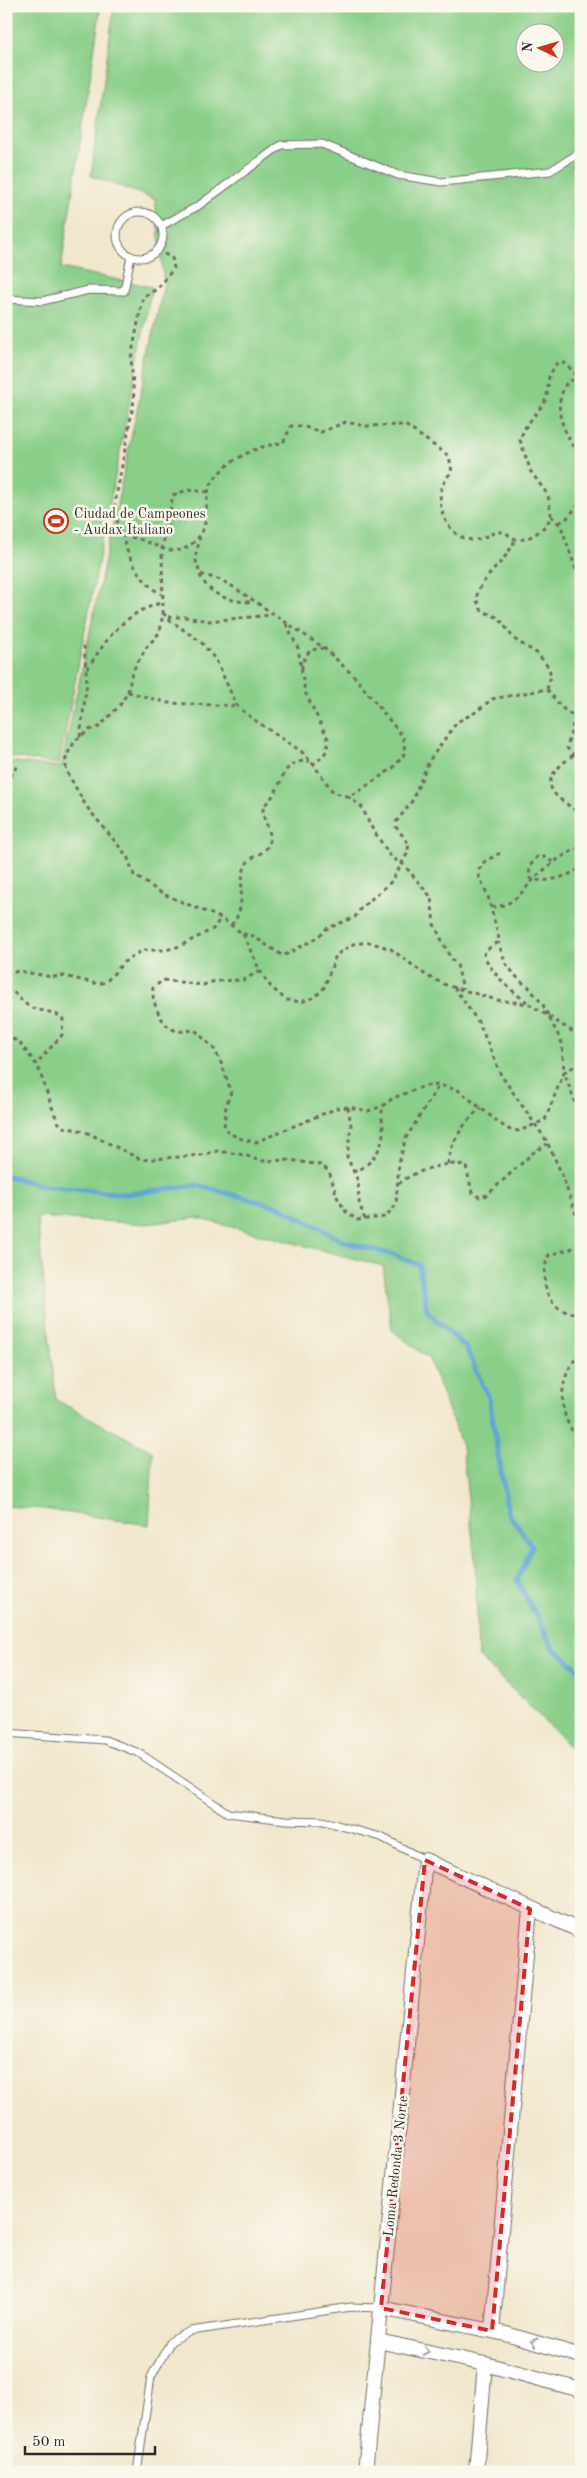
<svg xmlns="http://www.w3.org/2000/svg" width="587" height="2478" viewBox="0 0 587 2478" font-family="'Old Standard TT',serif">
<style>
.green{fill:#8acf89;stroke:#5a7d5a;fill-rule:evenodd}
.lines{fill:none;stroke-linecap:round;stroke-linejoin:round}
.stream{stroke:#5ea4d4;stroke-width:5}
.lane-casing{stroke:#706d64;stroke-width:9}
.street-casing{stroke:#706d64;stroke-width:16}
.path{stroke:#706d64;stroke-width:3;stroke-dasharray:4 4;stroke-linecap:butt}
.lane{stroke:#fff;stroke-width:7}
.street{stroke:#fff;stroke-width:14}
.oneway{stroke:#a0a0a0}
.marked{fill:#d62828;fill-opacity:0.2;stroke:#d62828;stroke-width:4;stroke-dasharray:10 6;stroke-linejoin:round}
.labels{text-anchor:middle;stroke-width:5;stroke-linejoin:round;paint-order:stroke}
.poi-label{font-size:14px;fill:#2b2b2b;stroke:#fbf7ec;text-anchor:start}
.street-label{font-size:14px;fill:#2b2b2b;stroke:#fbf7ec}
</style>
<rect width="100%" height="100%" fill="#fbf7ec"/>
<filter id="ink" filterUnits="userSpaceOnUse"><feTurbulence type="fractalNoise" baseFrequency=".02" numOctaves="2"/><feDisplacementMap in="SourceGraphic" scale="10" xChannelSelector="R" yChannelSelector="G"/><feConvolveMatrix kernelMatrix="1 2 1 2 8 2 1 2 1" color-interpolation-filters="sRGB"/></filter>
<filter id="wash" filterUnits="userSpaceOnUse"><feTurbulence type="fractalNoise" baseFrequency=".0096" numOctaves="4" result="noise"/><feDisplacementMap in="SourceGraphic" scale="20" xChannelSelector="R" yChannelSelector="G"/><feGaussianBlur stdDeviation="1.12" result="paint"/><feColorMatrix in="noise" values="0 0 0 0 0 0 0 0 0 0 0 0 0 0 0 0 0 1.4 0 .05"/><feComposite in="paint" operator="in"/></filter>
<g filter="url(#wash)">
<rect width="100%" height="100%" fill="#f1e7cd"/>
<path class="green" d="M 6,6 L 101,6 L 61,268 L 152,287 L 59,764 L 6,756 Z
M 114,6 L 581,6 L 581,1765 L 562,1738 L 478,1656 L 475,1559 L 462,1446 L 429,1359 L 392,1330 L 383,1266 L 197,1218 L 146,1224 L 37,1217 L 56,1400 L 153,1452 L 149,1525 L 44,1509 L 6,1506 L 6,761 L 61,767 L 164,283 L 155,199 L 91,176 ZM 524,32 L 554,32 L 554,62 L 524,62 Z"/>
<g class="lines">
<path class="stream" d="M 6,1175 L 43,1186 L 126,1194 L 197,1185 L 280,1207 L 345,1242 L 395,1255 L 419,1265 L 427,1311 L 466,1348 L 489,1398 L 508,1513 L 532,1546 L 517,1580 L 553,1648 L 581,1671"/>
</g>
</g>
<g filter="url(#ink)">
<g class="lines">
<defs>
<path id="lane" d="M117 235a23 23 0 1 1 46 0a23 23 0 1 1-46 0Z
M 161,226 L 198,206 L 281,145 L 322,144 L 398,175 L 441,182 L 550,171 L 581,152
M 6,299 L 42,301 L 89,290 L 124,291 L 131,256
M 6,1733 L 105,1740 L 139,1753 L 228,1813 L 286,1820 L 323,1821 L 381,1837 L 425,1860
M 137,2472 L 151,2377 L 171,2341 L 191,2331 L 351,2307 L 381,2308"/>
<path id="street" d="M 381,2308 L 506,2334 L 581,2356
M 492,2331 L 530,1909
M 378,2341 L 485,2364 L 581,2390
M 365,2472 L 425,1860 L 581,1931
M 476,2472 L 485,2364"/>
</defs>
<use href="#lane" class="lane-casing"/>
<use href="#street" class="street-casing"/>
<path class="path" d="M 576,167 L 581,180
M 157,250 L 172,258 L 174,268 L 157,289 L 143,297 L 131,358 L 134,400 L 114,509 C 116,517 118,527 124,533 C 129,538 136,538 142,540 C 161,547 176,559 194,542 C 210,528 204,511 208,493 C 214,465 258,444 283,443 L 291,426 L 302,426 L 321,432 L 346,422 L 365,426 L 405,425 L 449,456 L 452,472 C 450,474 446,477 445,481 C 432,502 447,539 473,540 C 484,540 491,531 502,532 C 508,533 511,538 516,539 C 527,543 550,526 551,515 L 548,495 L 531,472 L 520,440 L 524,429 L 544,403 L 547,396 L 549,376 L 557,363 L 565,363 L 581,380
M 581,377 L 567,382 C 549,413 567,433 581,460
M 208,492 L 187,490 L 173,495 L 162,549 L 163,612 L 160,632 L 146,648 L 132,672 L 128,692 L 120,705 L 99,727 L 89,730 L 75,741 L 68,753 L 65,762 L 67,772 L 86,806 L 127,856 L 134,875 L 163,894 L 221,918 L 243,934 L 260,971 L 271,987 L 286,1000 L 301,1002 L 315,997 L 324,988 L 336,955 L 353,944 L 369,942 L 391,949 L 427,976 L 446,985 L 497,1000 L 529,1004 L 581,1037
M 551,516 L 561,526 L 576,570 L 581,570
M 559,523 L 567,518 L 581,502
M 123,534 C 125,555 142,584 161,594
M 200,575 C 209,596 231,602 253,602
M 163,613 L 171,621 L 201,642 L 216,660 L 237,706 L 253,719 L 302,752 L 313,764 L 333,792 L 346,796 L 356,793 L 393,768 L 405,753 L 403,737 L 354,676 L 324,648 L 232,586 L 221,580 L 200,574 L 195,558 L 200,538
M 168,617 L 185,617 L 209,621 L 272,615
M 286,624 L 298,648 L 305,692 L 328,739 C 328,752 324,757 313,764
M 87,669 C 108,638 122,614 161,603
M 302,669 L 302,663 L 310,650 L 324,648
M 547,689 C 557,701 564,716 581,716
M 128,692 L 168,703 L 237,706
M 575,716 L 567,748 L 581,761
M 80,737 L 87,682 L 84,645
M 573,755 C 554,770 538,784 564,802 C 570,806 574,811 581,812
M 6,783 L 17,766
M 347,796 L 362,807 L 370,825 L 391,857 L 404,865 L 431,897 L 434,924 L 450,957 L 457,965 L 463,989
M 500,853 L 484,862 L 479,870 L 479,876 L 488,896 L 499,939 L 498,942 L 485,951 L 484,955 C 492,974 510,990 527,1002
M 553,862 L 544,857 L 537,857 L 530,866 L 529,877 C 539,886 572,876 581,867
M 492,907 C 516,906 523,889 538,875 C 552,863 564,854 581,847
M 231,925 C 248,909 236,882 247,863 C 253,854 269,854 270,839 C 271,831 264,821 263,813 C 262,806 268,802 272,797 C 285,781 280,760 310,761
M 243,934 L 253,936 L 283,956 L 317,938 L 326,929 L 355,917 L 361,908 L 392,881 L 407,854 L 409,844 L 396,827 L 396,822 L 411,803 L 429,761 L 457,722 L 476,712 L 492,699 L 547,689 L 551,676 L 549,668 L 538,654 L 514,639 L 499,618 L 482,611 L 476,599 C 481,575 507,563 515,539
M 581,949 L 581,957
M 260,971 L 243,980 L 215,981 L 203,985 L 163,980 L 153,988 C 151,1001 162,1029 178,1031 C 183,1032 189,1030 195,1030 L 214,1049 L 222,1065 L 231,1092 L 226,1105 L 224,1128 C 233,1137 243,1140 256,1142 L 337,1108 L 348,1107 L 368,1111 L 383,1106 L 393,1098 L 425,1086 L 439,1085 L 458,1090 L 507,1129 L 519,1131 L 545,1120 L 564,1072 L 562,1043 L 543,1005 L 528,986 L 520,981 L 506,964 L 498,942
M 581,972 L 581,982
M 6,974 L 19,971 L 52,977 L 64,976 L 98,984 L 106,982 L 124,962 L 143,950 L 166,950 L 180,946 L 213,929 L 221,918
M 454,987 L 479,1023 L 501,1075 L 546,1140 L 561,1172 L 581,1229
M 6,990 C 18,991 19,1001 29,1006 C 40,1013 52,1009 63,1019 L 62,1035 L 36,1064
M 6,1034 L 21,1044 L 38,1067 L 53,1110 L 58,1122 L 63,1127 L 84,1131 L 142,1160 L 202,1155 L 217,1151 L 245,1155 L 260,1161 L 290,1160 L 320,1165 L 329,1171 L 337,1197 L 346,1212 L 357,1220 L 385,1217 L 396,1205 L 399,1162 L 406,1138 L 439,1085
M 581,1063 L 564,1072 L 581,1119
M 348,1107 L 351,1125 L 347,1157 L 358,1181 L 359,1202 L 365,1220
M 448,1164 C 450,1142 465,1121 481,1108
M 353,1172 C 368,1168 382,1151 383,1134 C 384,1124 380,1117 383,1107
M 399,1184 C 410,1172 451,1159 466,1166 L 472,1192 L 479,1197 L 487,1195 L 534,1152 L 547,1144
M 577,1211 L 581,1181
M 581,1246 L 549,1255 C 537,1281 548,1315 581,1314
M 581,1354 C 556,1374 557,1421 581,1441"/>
<use href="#lane" class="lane"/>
<use href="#street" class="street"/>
</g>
<defs><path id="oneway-chevron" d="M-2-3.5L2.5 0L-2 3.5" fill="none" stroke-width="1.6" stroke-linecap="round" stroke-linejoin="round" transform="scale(1.25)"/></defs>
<g class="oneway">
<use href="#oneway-chevron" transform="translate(534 2342) rotate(-164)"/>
<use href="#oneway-chevron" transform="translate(426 2351) rotate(12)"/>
</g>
</g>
<path class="marked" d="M 425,1860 L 530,1909 L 492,2331 L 381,2308 Z"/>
<defs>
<symbol id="stadium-ring" viewBox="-11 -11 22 22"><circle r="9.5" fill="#fbf7ec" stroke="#c8321e" stroke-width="1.5"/><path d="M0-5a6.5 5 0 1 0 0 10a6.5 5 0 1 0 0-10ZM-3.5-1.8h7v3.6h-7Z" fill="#c8321e"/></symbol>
</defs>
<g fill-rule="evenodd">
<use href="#stadium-ring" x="42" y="507" width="28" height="28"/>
</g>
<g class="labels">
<g class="poi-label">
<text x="74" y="518">Ciudad de Campeones<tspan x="74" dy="16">- Audax Italiano</tspan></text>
</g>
<g class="street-label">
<text transform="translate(395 2166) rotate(-84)" y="5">Loma Redonda 3 Norte</text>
</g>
</g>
<rect width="587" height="2478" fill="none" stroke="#fbf7ec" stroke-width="25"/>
<g transform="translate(540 48) rotate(275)"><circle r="24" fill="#fbf7ec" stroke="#a8a59f"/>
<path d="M0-4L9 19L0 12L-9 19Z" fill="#c8321e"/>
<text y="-8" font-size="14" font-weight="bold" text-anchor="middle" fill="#2b2b2b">N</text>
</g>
<path d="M25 2446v8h130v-8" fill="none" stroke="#2b2b2b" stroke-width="2.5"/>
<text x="32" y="2446" font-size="15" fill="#2b2b2b" stroke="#fbf7ec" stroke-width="4" paint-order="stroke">50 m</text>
</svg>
